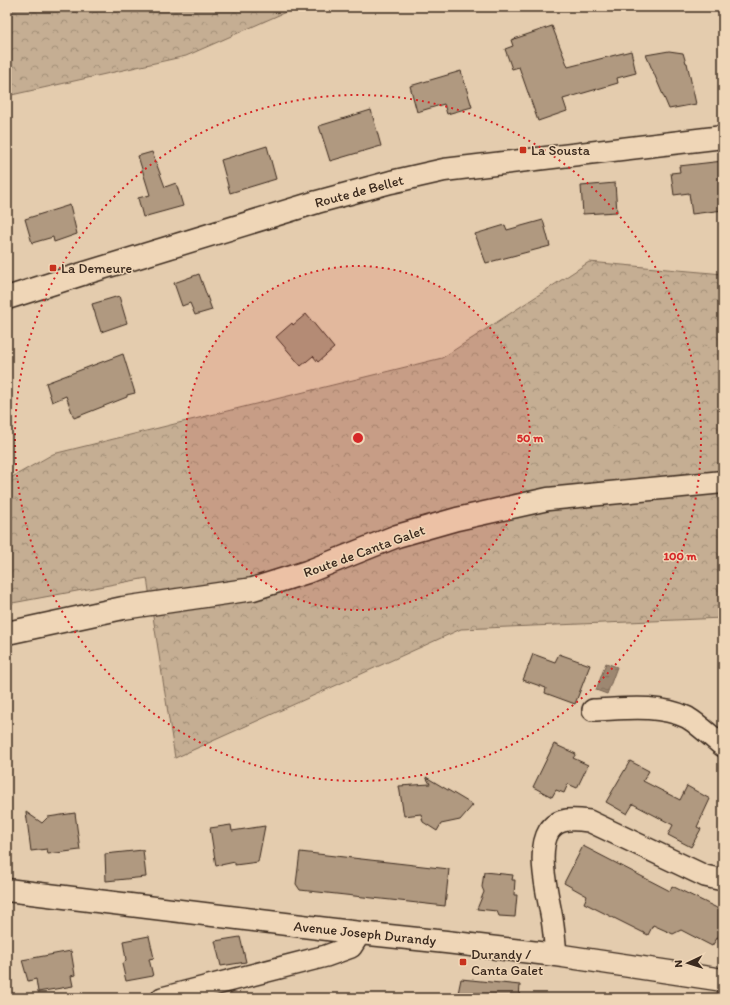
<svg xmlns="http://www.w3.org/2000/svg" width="730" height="1005" viewBox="0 0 730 1005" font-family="Itim,sans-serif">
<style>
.forest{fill:url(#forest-crowns);stroke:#806c58}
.water{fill:url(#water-ripples);stroke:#766250}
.building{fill:#b09980;stroke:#3b2a1e}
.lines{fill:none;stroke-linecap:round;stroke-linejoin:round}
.minor-casing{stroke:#3b2a1e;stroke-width:24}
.tertiary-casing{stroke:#3b2a1e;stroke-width:25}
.secondary-casing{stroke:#3b2a1e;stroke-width:25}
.minor{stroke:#efd6b7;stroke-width:21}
.tertiary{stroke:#efd6b7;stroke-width:22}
.secondary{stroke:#efd6b7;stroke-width:22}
.ring{fill:none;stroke:#d62828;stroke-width:2;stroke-dasharray:2 4}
.poi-dot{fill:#c8321e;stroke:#efd6b7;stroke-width:1.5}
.labels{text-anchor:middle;stroke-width:3;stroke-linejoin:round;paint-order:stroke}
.poi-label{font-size:14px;fill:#3b2a1e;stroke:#efd6b7;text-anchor:start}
.street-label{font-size:14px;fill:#3b2a1e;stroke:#efd6b7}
.centre{fill:#d62828;stroke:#efd6b7;stroke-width:2}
.ring-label{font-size:12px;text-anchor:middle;font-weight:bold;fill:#d62828;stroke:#efd6b7;stroke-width:3;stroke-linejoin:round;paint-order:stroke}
</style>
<defs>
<pattern id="forest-crowns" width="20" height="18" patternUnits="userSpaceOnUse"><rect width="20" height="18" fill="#c5ae93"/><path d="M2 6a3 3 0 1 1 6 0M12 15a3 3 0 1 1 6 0" fill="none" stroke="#a18e77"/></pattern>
<pattern id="water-ripples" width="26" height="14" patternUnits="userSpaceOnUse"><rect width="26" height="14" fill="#9d8771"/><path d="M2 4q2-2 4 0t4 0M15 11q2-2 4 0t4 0" fill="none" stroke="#816f5c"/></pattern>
</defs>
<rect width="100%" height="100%" fill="#e4ccae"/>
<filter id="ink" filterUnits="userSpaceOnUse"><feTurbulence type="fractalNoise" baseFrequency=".025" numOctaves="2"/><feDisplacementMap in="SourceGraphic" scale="8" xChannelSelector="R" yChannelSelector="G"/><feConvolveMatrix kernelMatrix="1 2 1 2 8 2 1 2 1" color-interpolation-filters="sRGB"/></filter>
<g filter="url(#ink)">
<path class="forest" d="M 7,7 L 297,7 L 186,56 L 7,96 Z
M 589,262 L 723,274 L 723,618 L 461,629 L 175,758 L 147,578 L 7,604 L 7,480 L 53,454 L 442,358 Z"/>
<path class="water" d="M 606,663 L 617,667 L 607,694 L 596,690 Z"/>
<path class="building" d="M 552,26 L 568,67 L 631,51 L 636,73 L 617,78 L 618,83 L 563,99 L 567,111 L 538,121 L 519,67 L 512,69 L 505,49 L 513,46 L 511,40 Z
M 669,51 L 683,53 L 686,63 L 687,63 L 696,104 L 669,109 L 646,55 Z
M 461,71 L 472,107 L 447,114 L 444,104 L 417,112 L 410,86 Z
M 371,110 L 381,146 L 330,161 L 319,126 Z
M 267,146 L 276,179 L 230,193 L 221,160 Z
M 152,152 L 165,187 L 176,183 L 183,206 L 143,217 L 138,198 L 150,195 L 138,156 Z
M 723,161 L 723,210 L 692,214 L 689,193 L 674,195 L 671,173 L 680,172 L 679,166 Z
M 615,183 L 617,212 L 583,214 L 581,186 Z
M 70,205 L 77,234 L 54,242 L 53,237 L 32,243 L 25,219 Z
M 543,220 L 550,246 L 486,263 L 475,234 L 505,225 L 507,230 Z
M 199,274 L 212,310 L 195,315 L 190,303 L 182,306 L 174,283 Z
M 119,296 L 127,323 L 101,332 L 92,304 Z
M 306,314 L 334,348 L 318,362 L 313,356 L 301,366 L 276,337 L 292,323 L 293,325 Z
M 123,354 L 135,393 L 127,395 L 127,397 L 74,418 L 66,396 L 52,402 L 46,383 Z
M 533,654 L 555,662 L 559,654 L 590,665 L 575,704 L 545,693 L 546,688 L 523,680 Z
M 554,744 L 576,754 L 573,758 L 588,765 L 577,788 L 568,784 L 564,793 L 556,790 L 552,797 L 533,787 Z
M 630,761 L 649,771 L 643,781 L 680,800 L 687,786 L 710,799 L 697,827 L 701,829 L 691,847 L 668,835 L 673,825 L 633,804 L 627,814 L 606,802 Z
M 426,777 L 473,805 L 460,820 L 441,824 L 437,831 L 423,822 L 421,814 L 404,816 L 399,786 L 430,784 Z
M 26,812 L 42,823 L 48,817 L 75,813 L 80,850 L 48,854 L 47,849 L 31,851 Z
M 231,825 L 232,831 L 265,826 L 258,862 L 235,865 L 235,862 L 216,866 L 210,828 Z
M 583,846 L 670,891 L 672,886 L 715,907 L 723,912 L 723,929 L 712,946 L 681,930 L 673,934 L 653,925 L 648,935 L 584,903 L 587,896 L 564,883 Z
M 143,850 L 146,877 L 106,881 L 105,854 Z
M 300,852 L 449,869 L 445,906 L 300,890 L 296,884 Z
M 484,872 L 513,875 L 512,880 L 515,880 L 514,895 L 517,895 L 515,917 L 499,916 L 497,911 L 477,909 L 484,892 L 482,887 Z
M 149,936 L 154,958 L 149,959 L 153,976 L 126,981 L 122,964 L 126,960 L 123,941 Z
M 240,937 L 246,962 L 221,966 L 215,941 Z
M 71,951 L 75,975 L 71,976 L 73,986 L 38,992 L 36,979 L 28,981 L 22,960 Z
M 461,979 L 520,985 L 519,998 L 457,998 Z"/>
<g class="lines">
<defs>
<path id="minor" d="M 593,710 C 624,709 657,704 686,717 C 695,721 714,739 723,746
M 556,955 C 555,943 554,931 552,919 C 548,895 536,852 549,831 C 558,817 575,819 589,821 L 705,876 L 723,880
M 162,998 L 326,956 L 351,947 L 360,933"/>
<path id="tertiary" d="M 7,298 L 79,275 L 317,202 L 391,182 L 444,170 L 723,137
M 7,890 L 360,933 L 446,942 L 556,955 L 723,980"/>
<path id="secondary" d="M 7,633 L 123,608 L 253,589 L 307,572 L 397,536 L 457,519 L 548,499 L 723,482"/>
</defs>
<use href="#minor" class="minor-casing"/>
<use href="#tertiary" class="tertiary-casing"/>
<use href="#secondary" class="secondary-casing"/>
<use href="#minor" class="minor"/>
<use href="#tertiary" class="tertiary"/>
<use href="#secondary" class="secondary"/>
</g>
</g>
<circle cx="358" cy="438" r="172" fill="#d62828" fill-opacity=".12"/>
<g class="ring">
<circle cx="358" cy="438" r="172"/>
<circle cx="358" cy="438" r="343"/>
</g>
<g class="poi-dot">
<rect x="519" y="146" width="8" height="8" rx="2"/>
<rect x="49" y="264" width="8" height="8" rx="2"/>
<rect x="459" y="958" width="8" height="8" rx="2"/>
</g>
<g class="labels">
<g class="poi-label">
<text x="531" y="155">La Sousta</text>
<text x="61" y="273">La Demeure</text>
<text x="471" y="959">Durandy /<tspan x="471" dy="16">Canta Galet</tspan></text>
</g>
<g class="street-label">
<text transform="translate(359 191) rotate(-15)" y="5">Route de Bellet</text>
<text transform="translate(364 551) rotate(-20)" y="5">Route de Canta Galet</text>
<text transform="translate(365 933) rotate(6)" y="5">Avenue Joseph Durandy</text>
</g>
</g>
<circle cx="358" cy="438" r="6" class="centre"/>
<g class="ring-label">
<text x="530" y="442">50 m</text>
<text x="680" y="560">100 m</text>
</g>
<rect width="730" height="1005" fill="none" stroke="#efd6b7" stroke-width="24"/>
<rect x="12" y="12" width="706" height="981" fill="none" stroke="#3b2a1e" stroke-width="1.5" filter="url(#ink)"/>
<g transform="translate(688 963) rotate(266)" stroke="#efd6b7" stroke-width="3" paint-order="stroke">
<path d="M0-3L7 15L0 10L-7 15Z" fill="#3b2a1e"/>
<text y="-6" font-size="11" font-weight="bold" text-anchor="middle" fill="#3b2a1e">N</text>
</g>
</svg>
